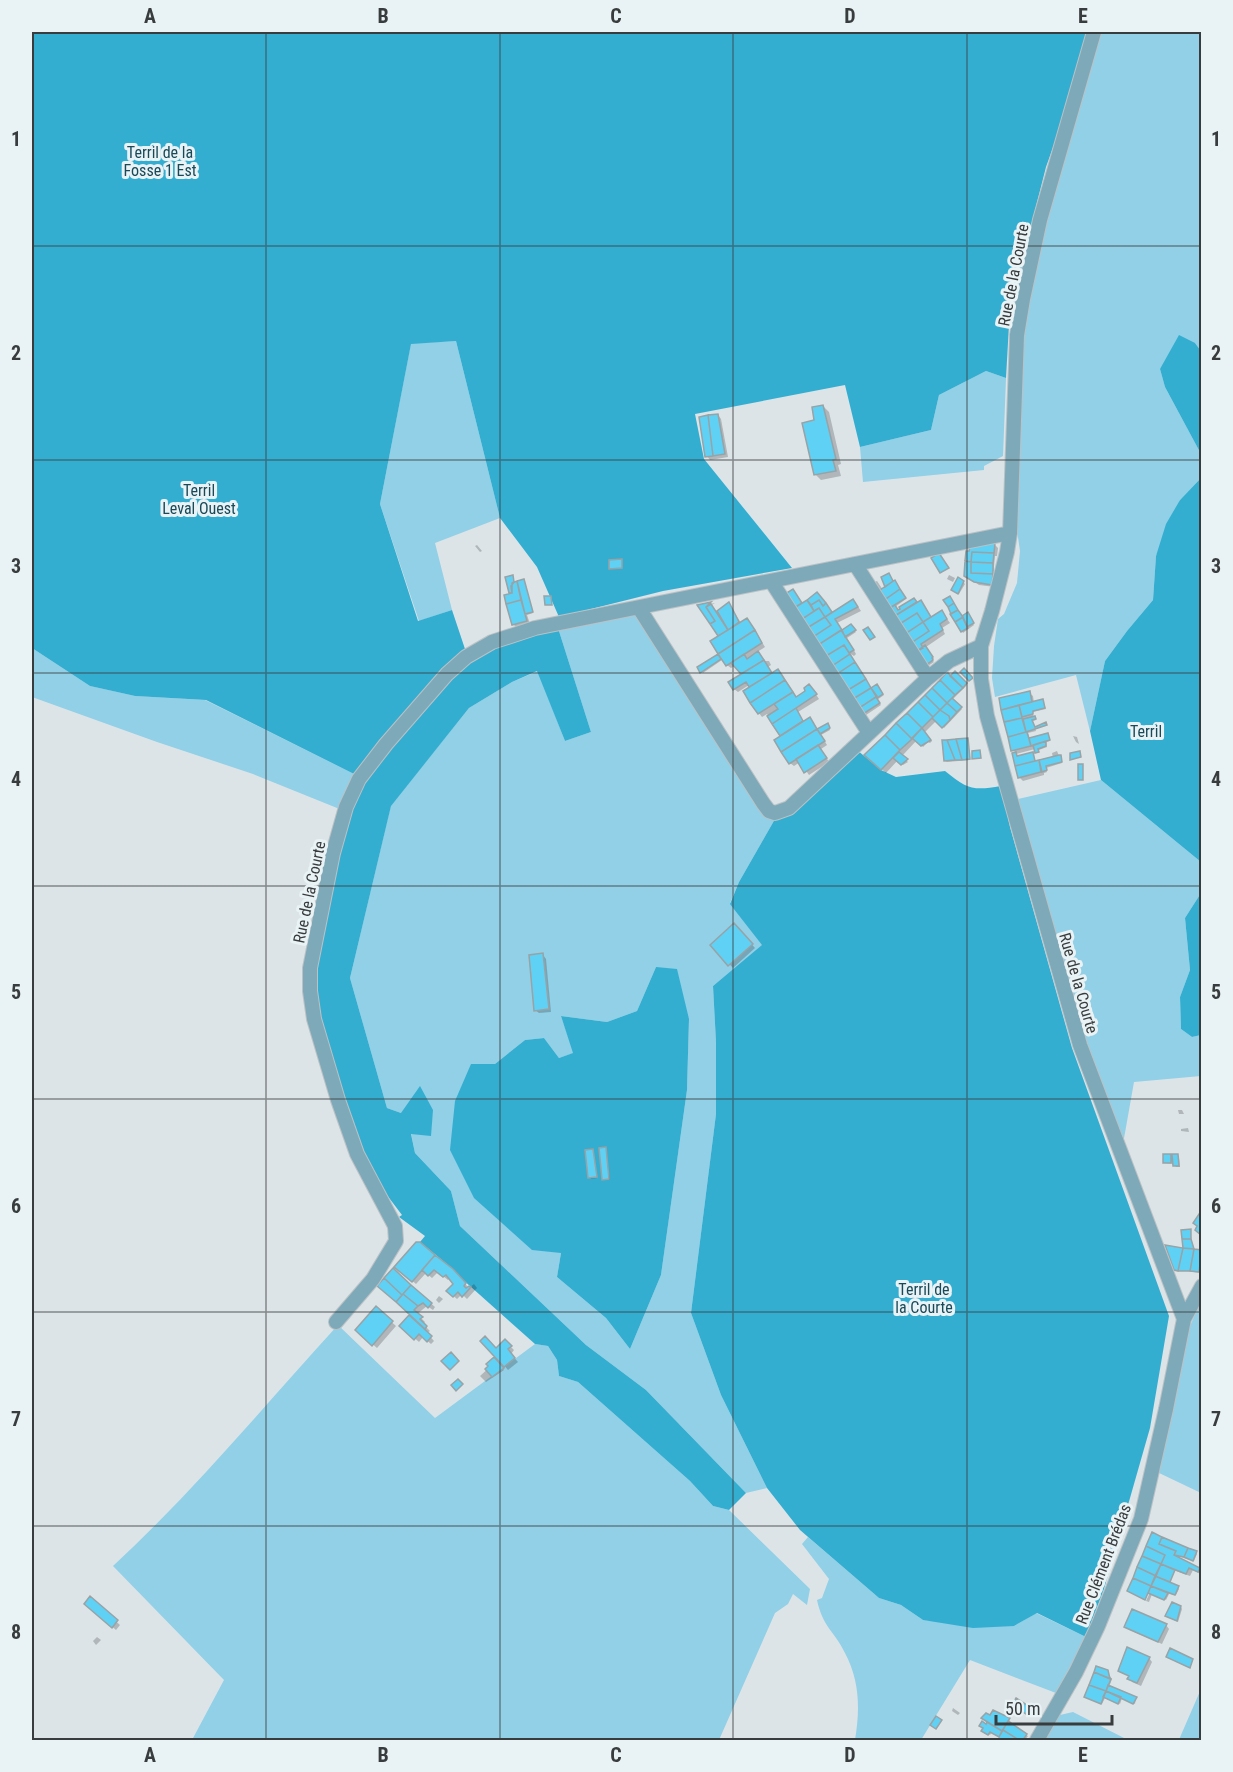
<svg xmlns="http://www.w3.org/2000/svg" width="1233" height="1772" viewBox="0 0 1233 1772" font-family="'Roboto Condensed',sans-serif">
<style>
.green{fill:#91d0e6;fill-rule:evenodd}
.forest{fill:#33aed1}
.shadow{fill:#0003}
.building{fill:#5ed1f5;stroke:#99a2a5;stroke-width:1.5}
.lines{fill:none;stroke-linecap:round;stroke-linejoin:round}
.street-casing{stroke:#bbc2c6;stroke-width:16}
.street{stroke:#7ea9b8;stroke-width:14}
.grid{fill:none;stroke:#383c3d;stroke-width:1.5;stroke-opacity:0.55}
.labels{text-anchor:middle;stroke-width:6;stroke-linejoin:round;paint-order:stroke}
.park-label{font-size:16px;fill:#174958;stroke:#e9f2f5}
.street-label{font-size:16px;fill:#383c3d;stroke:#e9f2f5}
.neatline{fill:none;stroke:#383c3d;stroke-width:2}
.grid-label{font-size:20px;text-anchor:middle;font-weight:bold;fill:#383c3d}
</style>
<rect width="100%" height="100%" fill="#dce4e8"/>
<path class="green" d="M 1100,32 L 1201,32 L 1201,351 L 1195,343 L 1160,369 L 1165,387 L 1201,454 L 1201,478 L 1180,500 L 1156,556 L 1153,600 L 1127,631 L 1105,661 L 1090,731 L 1076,675 L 995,697 L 992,678 L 994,646 L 998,619 L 1004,614 L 1017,583 L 1020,551 L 1016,523 L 1022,339 C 1037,234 1071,133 1100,32 Z
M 456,341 L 500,518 L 435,543 L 452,610 L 419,621 L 380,504 L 411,343 Z
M 986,371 L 1006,378 L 1003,456 L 984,466 L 984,470 L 863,482 L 860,447 L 931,430 L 939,395 Z
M 637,613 L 775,819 L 739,882 L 730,903 L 763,945 L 713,986 L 716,1042 L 716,1114 L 691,1313 L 721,1395 L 767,1488 L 746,1493 L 646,1390 L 586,1345 L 460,1226 L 451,1191 L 415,1153 L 411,1133 L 401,1113 L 387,1108 L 350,978 L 391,805 L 469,708 L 512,682 L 538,671 L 565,741 L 591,732 L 558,628 ZM 656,967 L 689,1019 L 687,1090 L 661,1275 L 630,1349 L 606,1318 L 557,1277 L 561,1253 L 471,1064 L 495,1064 L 525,1040 L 544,1038 L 559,1058 L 574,1053 L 561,1016 L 607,1022 L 637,1011 Z
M 32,648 L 90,686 L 135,696 L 205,700 L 356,775 L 342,810 L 253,774 L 157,742 L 32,697 Z
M 1101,780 L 1201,862 L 1201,893 L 1185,918 L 1190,970 L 1180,997 L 1181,1029 L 1192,1037 L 1201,1035 L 1201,1076 L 1134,1082 L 1123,1144 L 1084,1034 L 1018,799 Z
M 1201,1300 L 1201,1493 L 1157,1472 L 1188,1331 Z
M 338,1325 L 435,1418 L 535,1344 L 548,1346 L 557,1360 L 559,1376 L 578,1382 L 690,1481 L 713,1506 L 729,1510 L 810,1589 L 807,1605 L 793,1594 L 788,1604 L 775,1613 L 719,1740 L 192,1740 L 224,1680 L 113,1566 C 193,1492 264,1406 338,1325 Z
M 808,1537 L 879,1598 L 901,1605 L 923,1620 L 1014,1626 L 1036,1613 L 1086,1637 L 1056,1693 L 970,1660 L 921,1740 L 855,1740 C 860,1710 860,1681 845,1653 C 834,1630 823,1628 817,1600 L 822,1598 L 829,1579 L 802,1544 Z
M 1201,1689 L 1201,1740 L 1179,1740 L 1181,1735 Z
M 1073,1712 L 1128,1740 L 1044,1740 L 1060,1715 Z"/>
<path class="forest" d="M 32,32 L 1088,32 L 1061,125 L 1046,167 L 1029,234 L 1009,325 L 1006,378 L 986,371 L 939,395 L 931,430 L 860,447 L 845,385 L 695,414 L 704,459 L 792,568 L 663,591 L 559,617 L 537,567 L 500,518 L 456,341 L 411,344 L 380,504 L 418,621 L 452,610 L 466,652 L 434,678 L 356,775 L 206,700 L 135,696 L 90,686 L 32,648 Z
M 1179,335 L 1195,343 L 1201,351 L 1201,454 L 1165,387 L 1160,369 Z
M 1201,478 L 1201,862 L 1101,780 L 1090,731 L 1105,661 L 1127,631 L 1153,600 L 1156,556 L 1166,524 L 1180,500 Z
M 558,628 L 591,732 L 565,741 L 537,671 L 512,682 L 469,708 L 391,806 L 350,978 L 387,1108 L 401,1113 L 420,1086 L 433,1110 L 431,1136 L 411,1134 L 415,1153 L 451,1191 L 460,1226 L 586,1345 L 646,1390 L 746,1493 L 729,1510 L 713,1506 L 690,1481 L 578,1382 L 559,1376 L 557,1360 L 548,1346 L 535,1344 L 461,1278 L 453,1269 L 420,1242 L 425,1236 L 399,1217 L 402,1215 L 374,1178 L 363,1159 L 317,1015 L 313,977 L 343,838 L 358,791 L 430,697 L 469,662 L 493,648 L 527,635 Z
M 857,750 L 881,770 L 896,777 L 945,771 C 967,789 973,791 1001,786 L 1010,827 L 1072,1048 L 1169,1316 L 1150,1428 L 1104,1589 L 1086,1637 L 1037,1613 L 1014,1626 L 973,1628 L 923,1620 L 901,1605 L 879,1598 L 800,1530 L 767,1488 L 721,1395 L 691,1313 L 716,1114 L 716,1042 L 713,986 L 762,945 L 730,904 L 739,882 L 775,819 Z
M 1201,893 L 1201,1035 L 1192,1037 L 1181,1029 L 1180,997 L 1190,970 L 1185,918 Z
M 656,967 L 677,969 L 689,1019 L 687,1090 L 661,1275 L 630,1349 L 606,1318 L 557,1277 L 561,1253 L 532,1250 L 474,1198 L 450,1150 L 455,1101 L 471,1064 L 495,1064 L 525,1040 L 544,1038 L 559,1058 L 573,1053 L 561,1016 L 607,1022 L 637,1011 Z"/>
<path class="shadow" d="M 823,406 L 829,412 L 841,464 L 838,465 L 841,476 L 821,480 L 815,474 Z
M 718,415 L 721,419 L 728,457 L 710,460 L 707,456 Z
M 994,544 L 998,548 L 997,556 L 995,556 L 993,577 L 996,579 L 995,587 L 979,585 L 966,576 Z
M 477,545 L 482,551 L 480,552 L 475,546 Z
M 949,575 L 955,578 L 953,582 L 947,579 Z
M 890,576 L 906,599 L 895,607 L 899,613 L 900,608 L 914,599 L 917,604 L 924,605 L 932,618 L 942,612 L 950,623 L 942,628 L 945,634 L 926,647 L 934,659 L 932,660 L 934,662 L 928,666 L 873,583 L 877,581 L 883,590 L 886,587 Z
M 513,577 L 515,584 L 525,582 L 533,613 L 527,615 L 530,624 L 517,628 L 513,624 L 511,594 L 507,579 Z
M 963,582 L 965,584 L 959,594 L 953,590 Z
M 794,592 L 802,605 L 817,594 L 832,614 L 853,601 L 857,605 L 861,611 L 837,623 L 842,631 L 851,626 L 856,632 L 847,638 L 856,654 L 854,656 L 846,651 L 871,689 L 878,687 L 884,695 L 877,700 L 881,705 L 866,715 L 865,713 L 787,594 Z
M 715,603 L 710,606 L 720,619 L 729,604 L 741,623 L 750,623 L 765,647 L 757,652 L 764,661 L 769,661 L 771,665 L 768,667 L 772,674 L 778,671 L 782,674 L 797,698 L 813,690 L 819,699 L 798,712 L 804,723 L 813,723 L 818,731 L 829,726 L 830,730 L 821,735 L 827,745 L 821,749 L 829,762 L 809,775 L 800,762 L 794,766 L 790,763 L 782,737 L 767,714 L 762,717 L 759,713 L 749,685 L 738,692 L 734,689 L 743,674 L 735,666 L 731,668 L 727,665 L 720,637 L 700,606 Z
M 969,616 L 974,625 L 963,633 L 962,631 Z
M 718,656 L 722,660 L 703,673 L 702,672 Z
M 955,673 L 967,685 L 952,700 L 962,709 L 944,728 L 937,720 L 925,732 L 932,741 L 930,743 L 928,742 L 923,747 L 917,740 L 902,756 L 908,762 L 903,765 L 898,760 L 886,773 L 866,755 Z
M 1029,693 L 1033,696 L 1034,703 L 1043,701 L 1046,709 L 1033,712 L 1033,715 L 1036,720 L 1033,721 L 1036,731 L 1028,733 L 1030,739 L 1048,736 L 1050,741 L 1046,742 L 1047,747 L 1039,750 L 1039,753 L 1035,749 L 1016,754 L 1018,757 L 1033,754 L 1036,762 L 1053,758 L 1052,753 L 1057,751 L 1062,763 L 1046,768 L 1047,772 L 1044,773 L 1044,775 L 1023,781 L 1019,777 L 1014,754 L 1016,753 L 1013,750 L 1000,699 Z
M 1073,736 L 1077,737 L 1079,744 L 1076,742 Z
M 967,740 L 970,760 L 947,762 L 945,761 Z
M 734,925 L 755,948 L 733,968 L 712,945 Z
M 543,955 L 546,959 L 551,1012 L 539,1013 L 535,1010 Z
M 1178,1110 L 1182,1110 L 1184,1114 L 1179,1114 Z
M 1188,1128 L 1189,1132 L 1181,1131 L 1181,1129 Z
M 605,1149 L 610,1180 L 605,1180 L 604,1179 Z
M 593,1150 L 597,1178 L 591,1179 L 590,1177 Z
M 1170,1155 L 1174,1159 L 1178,1156 L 1179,1157 L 1180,1167 L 1176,1167 L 1174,1164 L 1165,1163 Z
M 1190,1231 L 1194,1251 L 1202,1252 L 1200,1273 L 1175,1269 L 1185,1250 Z
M 396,1267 L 452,1270 L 469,1288 L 474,1284 L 477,1288 L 467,1299 L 462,1294 L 457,1299 L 448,1291 L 455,1284 L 450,1278 L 448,1280 L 438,1272 L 432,1278 L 426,1273 L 416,1284 Z
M 393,1270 L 435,1307 L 433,1310 L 427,1306 L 417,1314 L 425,1322 L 423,1324 L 430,1331 L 427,1333 L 434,1341 L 431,1344 L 423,1337 L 419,1342 L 401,1326 L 411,1315 L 379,1286 Z
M 439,1296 L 443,1299 L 439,1303 L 436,1300 Z
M 376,1308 L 396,1326 L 377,1348 L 357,1330 Z
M 505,1341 L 514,1350 L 511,1354 L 518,1362 L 508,1370 L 502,1363 L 500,1365 L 504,1370 L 486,1382 L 480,1376 L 491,1366 L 489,1364 L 496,1357 L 496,1350 Z
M 1152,1534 L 1196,1552 L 1197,1554 L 1194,1561 L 1180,1557 L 1180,1559 L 1195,1566 L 1202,1572 L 1202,1575 L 1193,1570 L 1190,1576 L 1173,1570 L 1166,1588 L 1178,1587 L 1179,1589 L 1176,1595 L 1169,1594 L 1166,1600 L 1152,1594 L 1149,1602 L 1146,1601 L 1155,1582 L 1152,1581 L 1144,1600 L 1129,1591 Z
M 90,1598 L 120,1625 L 116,1630 L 86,1603 Z
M 1181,1607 L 1182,1609 L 1178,1622 L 1166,1616 Z
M 1166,1625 L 1169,1629 L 1162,1644 L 1130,1630 L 1126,1626 Z
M 97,1637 L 101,1640 L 96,1645 L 93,1641 Z
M 1149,1658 L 1152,1662 L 1141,1686 L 1132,1682 L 1130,1677 L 1120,1671 Z
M 1107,1672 L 1112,1679 L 1109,1687 L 1136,1698 L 1135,1704 L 1122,1698 L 1120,1704 L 1105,1698 L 1102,1704 L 1087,1698 Z
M 953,1708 L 960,1713 L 958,1715 L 952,1711 Z
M 994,1712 L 1009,1720 L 1012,1723 L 1011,1725 L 1026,1735 L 1028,1736 L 1025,1740 L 999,1740 L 1000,1737 L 992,1732 L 990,1735 L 984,1732 Z"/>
<path class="building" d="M 823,405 L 836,459 L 833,460 L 836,471 L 814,475 L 802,423 L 814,420 L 812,407 Z
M 718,414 L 725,454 L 713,456 L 708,415 Z
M 708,415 L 713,456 L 705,457 L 699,417 Z
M 995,543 L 994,553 L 972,552 L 971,562 L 965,561 L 966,551 L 969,551 L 970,546 Z
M 972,552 L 994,553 L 993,563 L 971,562 Z
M 939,553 L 949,568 L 940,573 L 931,558 Z
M 622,559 L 622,568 L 609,569 L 609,560 Z
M 965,561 L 971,562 L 971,573 L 993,574 L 992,585 L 974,582 L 964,576 Z
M 971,562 L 993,563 L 993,574 L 971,573 Z
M 889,573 L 893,581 L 885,587 L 881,577 Z
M 513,575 L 514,582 L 511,586 L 512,593 L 509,593 L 505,577 Z
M 958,577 L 964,581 L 958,594 L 951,590 Z
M 524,579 L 533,612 L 525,614 L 517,581 Z
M 895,580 L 900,589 L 883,601 L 877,592 Z
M 517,581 L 521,600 L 506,604 L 504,595 L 512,593 L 512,583 Z
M 793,589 L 802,603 L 794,608 L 785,594 Z
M 900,589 L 906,598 L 888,609 L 883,601 Z
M 817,592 L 826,603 L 823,606 L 819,600 L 811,605 L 807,600 Z
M 544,596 L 551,596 L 552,605 L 545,605 Z
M 950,596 L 954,603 L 948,607 L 943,600 Z
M 914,598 L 917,602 L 893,617 L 888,609 L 895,605 L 898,610 L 900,609 L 899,607 Z
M 853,599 L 858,607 L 835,619 L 842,630 L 818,645 L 813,637 L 831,625 L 825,617 Z
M 521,600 L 527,621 L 512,625 L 506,604 Z
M 807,600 L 814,611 L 802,619 L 794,608 Z
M 819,600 L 823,606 L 826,603 L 832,612 L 825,617 L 819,608 L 814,611 L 811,605 Z
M 921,600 L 931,617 L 923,622 L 917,613 L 898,625 L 893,617 Z
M 711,602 L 706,607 L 715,621 L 710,624 L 697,605 Z
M 729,602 L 739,622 L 728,630 L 717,611 Z
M 954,603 L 958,610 L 951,614 L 948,607 Z
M 711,604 L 728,630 L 718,636 L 710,624 L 715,621 L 706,607 Z
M 819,608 L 825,617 L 807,628 L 802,619 Z
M 942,610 L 947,619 L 940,624 L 943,630 L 921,644 L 923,648 L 916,652 L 911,643 L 929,631 L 923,622 Z
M 958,610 L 963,617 L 955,622 L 950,614 Z
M 968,612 L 974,623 L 967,627 L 962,616 Z
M 917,613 L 923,622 L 905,634 L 898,625 Z
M 825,617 L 831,625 L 813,637 L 807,628 Z
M 963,617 L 968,628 L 961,632 L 955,622 Z
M 747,618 L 755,630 L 718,654 L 710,641 Z
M 923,622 L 929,631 L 911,643 L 905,634 Z
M 851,624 L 856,630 L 845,637 L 842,630 Z
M 868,627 L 875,637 L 870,640 L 863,630 Z
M 755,630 L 762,643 L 726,666 L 718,654 Z
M 841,630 L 854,650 L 849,653 L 844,645 L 826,656 L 818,645 Z
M 844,645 L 850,654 L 832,666 L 826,656 Z
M 925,645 L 933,657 L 932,658 L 933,660 L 926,665 L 916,652 Z
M 758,651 L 764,660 L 741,674 L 731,663 L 744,654 L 747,659 Z
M 718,654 L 721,659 L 700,673 L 697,667 Z
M 850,654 L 855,662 L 837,674 L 832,666 Z
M 764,660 L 772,673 L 749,687 L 746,682 L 733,690 L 728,682 Z
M 855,662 L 866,679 L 848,690 L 837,674 Z
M 964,668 L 973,678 L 969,681 L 960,672 Z
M 778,669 L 785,680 L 750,703 L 743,691 Z
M 955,671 L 967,683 L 963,688 L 950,676 Z
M 947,672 L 963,688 L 955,695 L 940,680 Z
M 866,679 L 871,688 L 853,699 L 848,690 Z
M 785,680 L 793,692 L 758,714 L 750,703 Z
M 940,680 L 955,695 L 947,703 L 932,688 Z
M 809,684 L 817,694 L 772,724 L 767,716 L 778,709 L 774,704 L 793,692 L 796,697 L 805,691 L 804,688 Z
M 877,684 L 883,694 L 877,698 L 871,688 Z
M 871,688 L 877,696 L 859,708 L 853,699 Z
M 932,688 L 947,703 L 940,710 L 925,695 Z
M 1030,691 L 1032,702 L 1001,710 L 999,698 Z
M 925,695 L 940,710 L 933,717 L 918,702 Z
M 876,697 L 880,703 L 863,714 L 859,708 Z
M 952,698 L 962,707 L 957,712 L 947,703 Z
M 1043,699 L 1045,708 L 1033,711 L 1033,714 L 1022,717 L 1019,705 Z
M 918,702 L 933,717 L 922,728 L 907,713 Z
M 947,703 L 957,712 L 950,720 L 949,716 L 940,710 Z
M 1019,705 L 1022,718 L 1004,722 L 1001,710 Z
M 796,708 L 803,721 L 780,736 L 772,724 Z
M 940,710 L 949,716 L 950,720 L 942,728 L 932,718 Z
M 907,713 L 922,728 L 912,739 L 896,723 Z
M 1035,716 L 1036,719 L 1032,720 L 1035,727 L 1046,722 L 1047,725 L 1026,732 L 1023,719 Z
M 810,717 L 817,729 L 781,752 L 774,740 Z
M 1022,718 L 1026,732 L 1008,737 L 1004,722 Z
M 828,723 L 830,728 L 820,734 L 817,729 Z
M 896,723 L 912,739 L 900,750 L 885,735 Z
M 922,728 L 931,740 L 921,746 L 912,738 Z
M 817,729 L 825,741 L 789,764 L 781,752 Z
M 1026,732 L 1027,732 L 1031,746 L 1011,751 L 1008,737 Z
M 1048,733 L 1050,740 L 1031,746 L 1029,738 Z
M 885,735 L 900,750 L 881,770 L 864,755 Z
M 968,738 L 970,759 L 962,760 L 956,739 Z
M 956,739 L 962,760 L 955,760 L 947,740 Z
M 942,740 L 947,740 L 955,760 L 944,761 Z
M 1046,741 L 1046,746 L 1038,749 L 1039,752 L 1035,753 L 1033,745 Z
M 818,745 L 827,758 L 804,773 L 796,759 Z
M 980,750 L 981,758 L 972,759 L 972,751 Z
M 1080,751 L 1081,757 L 1070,760 L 1070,753 Z
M 899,752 L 908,759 L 901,765 L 893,758 Z
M 1016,752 L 1017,756 L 1033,752 L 1035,761 L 1015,766 L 1012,753 Z
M 1059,755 L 1061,755 L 1062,762 L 1046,766 L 1047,770 L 1042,772 L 1039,760 Z
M 1039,760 L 1041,772 L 1018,778 L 1015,766 Z
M 1078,764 L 1083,764 L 1083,780 L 1078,780 Z
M 734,923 L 753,944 L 728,966 L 710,945 Z
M 543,953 L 549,1009 L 534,1011 L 529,955 Z
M 606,1147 L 609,1179 L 602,1180 L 599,1148 Z
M 593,1149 L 597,1177 L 588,1178 L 585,1150 Z
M 1163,1154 L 1171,1154 L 1171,1163 L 1163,1163 Z
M 1172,1154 L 1178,1154 L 1179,1166 L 1173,1166 Z
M 1201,1211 L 1202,1235 L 1201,1235 L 1195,1230 L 1197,1226 L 1193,1223 Z
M 1191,1229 L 1191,1239 L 1182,1239 L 1181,1230 Z
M 1182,1239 L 1191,1239 L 1194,1249 L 1183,1248 Z
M 416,1242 L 420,1242 L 435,1255 L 412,1282 L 394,1267 Z
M 1165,1245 L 1183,1248 L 1178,1271 L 1174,1270 Z
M 1183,1248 L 1194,1249 L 1190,1271 L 1178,1271 Z
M 1194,1249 L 1202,1250 L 1199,1272 L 1190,1271 Z
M 435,1255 L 453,1269 L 466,1283 L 464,1286 L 466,1288 L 469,1286 L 471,1287 L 462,1297 L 458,1292 L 453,1297 L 446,1291 L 453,1284 L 446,1275 L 443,1277 L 434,1270 L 428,1276 L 422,1270 Z
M 393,1268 L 411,1285 L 402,1295 L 384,1278 Z
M 384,1278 L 402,1295 L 396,1302 L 377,1286 Z
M 411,1285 L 432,1303 L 428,1308 L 423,1303 L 418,1306 L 403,1294 Z
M 403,1294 L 418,1306 L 414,1310 L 423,1317 L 420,1319 L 427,1326 L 425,1329 L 396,1302 Z
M 376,1306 L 393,1321 L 372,1346 L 355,1330 Z
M 409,1315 L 432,1336 L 427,1342 L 419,1334 L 414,1340 L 399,1326 Z
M 485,1336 L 496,1348 L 505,1339 L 512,1346 L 508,1349 L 515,1358 L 504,1367 L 480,1341 Z
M 451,1352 L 459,1361 L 450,1370 L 441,1361 Z
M 494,1357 L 504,1368 L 492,1377 L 485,1369 L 488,1366 L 486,1364 Z
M 458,1379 L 463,1384 L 456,1391 L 451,1385 Z
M 1152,1532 L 1162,1537 L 1159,1544 L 1176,1551 L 1174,1555 L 1200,1568 L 1198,1572 L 1189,1568 L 1186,1574 L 1161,1564 L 1165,1555 L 1146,1546 Z
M 1162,1537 L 1188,1548 L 1184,1557 L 1174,1555 L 1176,1551 L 1159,1544 Z
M 1146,1546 L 1165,1555 L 1161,1564 L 1142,1556 Z
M 1188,1548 L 1197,1551 L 1193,1561 L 1184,1557 Z
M 1142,1556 L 1161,1564 L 1156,1576 L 1137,1567 Z
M 1161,1564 L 1175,1570 L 1170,1582 L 1155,1576 Z
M 1137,1567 L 1156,1576 L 1151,1586 L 1133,1578 Z
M 1155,1576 L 1179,1586 L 1175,1595 L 1151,1586 Z
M 1133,1578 L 1151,1586 L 1145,1600 L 1127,1591 Z
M 1151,1586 L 1168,1593 L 1164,1600 L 1148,1593 Z
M 90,1596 L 118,1620 L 112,1628 L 84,1604 Z
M 1172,1602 L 1181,1606 L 1177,1621 L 1165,1616 Z
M 1132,1609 L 1167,1624 L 1158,1642 L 1124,1627 Z
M 1127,1647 L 1150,1657 L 1137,1683 L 1127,1679 L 1129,1676 L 1118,1671 Z
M 1170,1648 L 1193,1659 L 1190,1668 L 1166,1657 Z
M 1096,1666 L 1108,1670 L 1110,1679 L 1094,1672 Z
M 1094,1672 L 1111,1679 L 1106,1691 L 1089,1685 Z
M 1089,1685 L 1106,1691 L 1101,1704 L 1084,1697 Z
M 1108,1685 L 1137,1697 L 1133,1704 L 1106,1691 Z
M 1106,1691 L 1121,1697 L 1118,1704 L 1103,1697 Z
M 1016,1698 L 1033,1709 L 1029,1716 L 1012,1705 Z
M 993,1710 L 1010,1718 L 1002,1731 L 981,1718 L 986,1713 L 990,1715 Z
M 936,1716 L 942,1720 L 936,1729 L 930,1725 Z
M 982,1721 L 986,1724 L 987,1722 L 1002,1731 L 999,1737 L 990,1732 L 988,1735 L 981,1731 L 983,1728 L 979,1726 Z
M 1008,1721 L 1027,1734 L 1023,1740 L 1019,1740 L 1003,1730 Z
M 1003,1730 L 1019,1740 L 997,1740 Z"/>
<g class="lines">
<defs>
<path id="street" d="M 1094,32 L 1040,220 L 1023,299 L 1017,335 L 1010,533 L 1007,552 L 992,611 L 981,646 L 981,679 L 987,716 L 1080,1045 L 1184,1319
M 855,564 L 928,678
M 771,581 L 869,733
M 639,608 L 763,803 L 769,811 L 775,813 L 789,808 L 928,678 L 949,661 L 981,646
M 336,1322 L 373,1279 L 396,1241 L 395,1226 L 357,1154 L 338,1100 L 314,1019 L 310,991 L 310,968 L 333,853 L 346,807 L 359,779 L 386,744 L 447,674 L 466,657 L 492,642 L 535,628 L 1010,533
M 1037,1740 L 1076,1672 L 1098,1626 L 1141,1519 L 1166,1409 L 1184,1319 L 1202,1286"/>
</defs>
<use href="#street" class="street-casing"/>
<use href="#street" class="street"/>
</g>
<path class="grid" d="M 266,32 L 266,1740M 500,32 L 500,1740M 733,32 L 733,1740M 967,32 L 967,1740M 32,246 L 1202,246M 32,460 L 1202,460M 32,673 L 1202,673M 32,886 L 1202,886M 32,1099 L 1202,1099M 32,1312 L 1202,1312M 32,1526 L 1202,1526"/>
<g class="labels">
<g class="park-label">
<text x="160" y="158">Terril de la<tspan x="160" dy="18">Fosse 1 Est</tspan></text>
<text x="199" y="496">Terril<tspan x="199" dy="18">Leval Ouest</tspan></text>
<text x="1146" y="737">Terril</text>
<text x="924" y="1295">Terril de<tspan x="924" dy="18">la Courte</tspan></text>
</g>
<g class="street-label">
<text transform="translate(1013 275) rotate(-79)" y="6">Rue de la Courte</text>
<text transform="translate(309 892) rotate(-78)" y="6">Rue de la Courte</text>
<text transform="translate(1079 983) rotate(74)" y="6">Rue de la Courte</text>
<text transform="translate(1103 1564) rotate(-69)" y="6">Rue Clément Brédas</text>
</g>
</g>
<rect width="1233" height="1772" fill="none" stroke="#e9f2f5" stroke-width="66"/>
<path d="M996 1715v9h116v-9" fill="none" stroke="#383c3d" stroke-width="3"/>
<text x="1005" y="1715" font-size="18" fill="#383c3d" stroke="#e9f2f5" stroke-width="4.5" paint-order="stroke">50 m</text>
<rect x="33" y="33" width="1167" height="1706" class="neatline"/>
<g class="grid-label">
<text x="150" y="23">A</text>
<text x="383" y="23">B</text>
<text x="616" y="23">C</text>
<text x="850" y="23">D</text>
<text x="1083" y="23">E</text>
<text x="16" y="146">1</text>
<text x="1216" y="146">1</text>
<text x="16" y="360">2</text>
<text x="1216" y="360">2</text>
<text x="16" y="573">3</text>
<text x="1216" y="573">3</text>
<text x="16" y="786">4</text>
<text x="1216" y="786">4</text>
<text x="16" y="999">5</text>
<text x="1216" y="999">5</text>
<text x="16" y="1213">6</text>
<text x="1216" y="1213">6</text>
<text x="16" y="1426">7</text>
<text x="1216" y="1426">7</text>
<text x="16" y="1639">8</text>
<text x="1216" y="1639">8</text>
<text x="150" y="1762">A</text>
<text x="383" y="1762">B</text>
<text x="616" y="1762">C</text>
<text x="850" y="1762">D</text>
<text x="1083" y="1762">E</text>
</g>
</svg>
